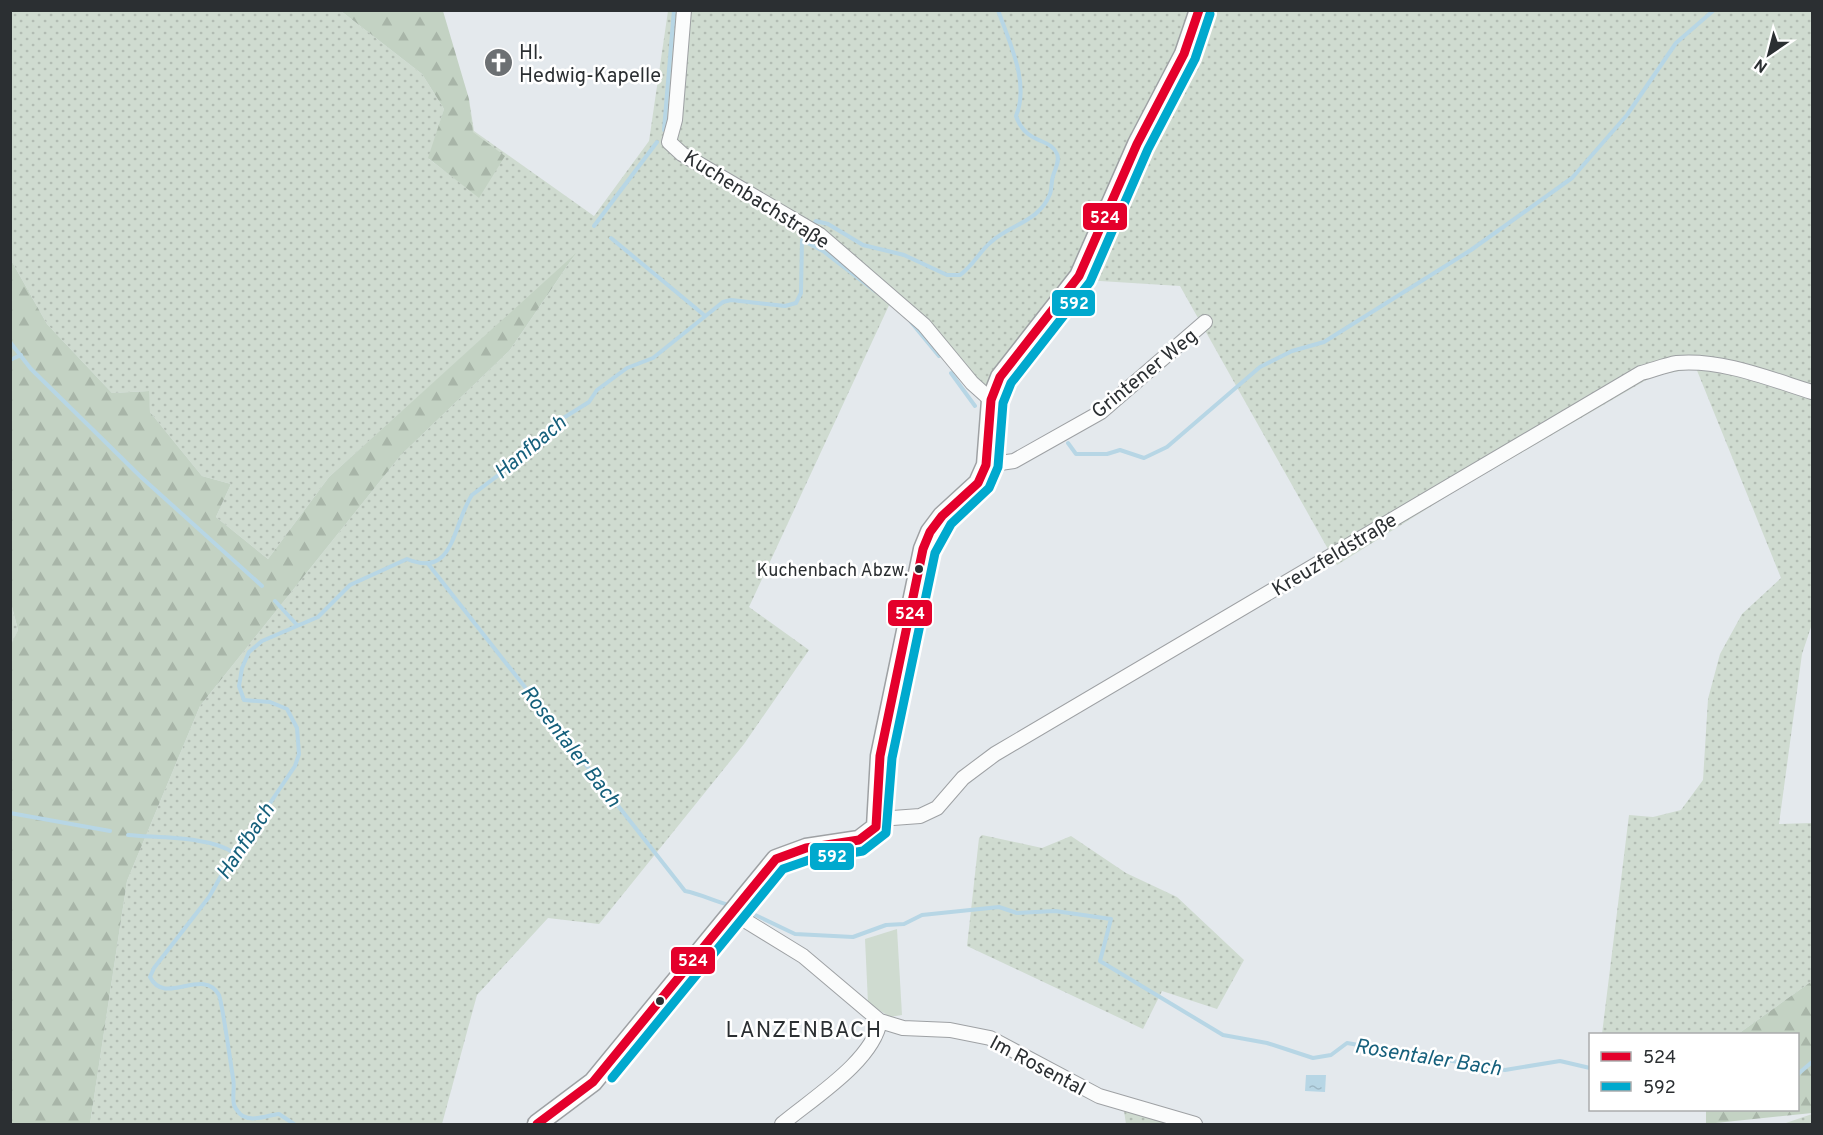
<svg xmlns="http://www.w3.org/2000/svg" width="1823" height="1135" viewBox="0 0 1823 1135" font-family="Overpass,sans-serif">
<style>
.grass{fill:url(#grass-dots)}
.forest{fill:url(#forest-firs)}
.park{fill:#cfdbd0}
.water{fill:url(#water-ripples)}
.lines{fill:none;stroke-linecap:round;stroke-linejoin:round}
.stream{stroke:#b7d6e5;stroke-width:4}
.street-casing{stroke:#9ea1a4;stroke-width:16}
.secondary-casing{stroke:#9ea1a4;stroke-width:21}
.street{stroke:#fbfcfc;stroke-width:14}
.secondary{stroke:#fbfcfc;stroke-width:18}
.bus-1-casing{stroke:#fff;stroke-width:14}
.bus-2-casing{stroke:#fff;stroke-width:14}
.bus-1{stroke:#e4002b;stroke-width:9}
.bus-2{stroke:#00a9ce;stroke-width:9}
.bus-dot{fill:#2b2f32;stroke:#fff;stroke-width:2}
.labels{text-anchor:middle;stroke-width:5;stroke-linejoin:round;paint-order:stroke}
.bus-label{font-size:18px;fill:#2b2f32;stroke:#fff;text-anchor:end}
.poi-label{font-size:20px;fill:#2b2f32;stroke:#fff;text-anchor:start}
.street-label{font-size:20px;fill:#2b2f32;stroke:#fff}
.water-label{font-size:21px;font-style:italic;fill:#16607c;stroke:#fff}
.quarter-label{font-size:22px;letter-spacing:1.5px;fill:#2b2f32;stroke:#fff}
.line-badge{stroke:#fff;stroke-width:2}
.badge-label{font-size:16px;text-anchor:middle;font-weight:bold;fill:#fff}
</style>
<defs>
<pattern id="grass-dots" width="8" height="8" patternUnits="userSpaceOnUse" patternTransform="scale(1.5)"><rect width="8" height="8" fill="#cfdbd0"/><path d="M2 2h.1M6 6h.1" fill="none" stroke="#b2bcb3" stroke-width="1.8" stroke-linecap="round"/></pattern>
<pattern id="forest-firs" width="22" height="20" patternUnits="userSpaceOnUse" patternTransform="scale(1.5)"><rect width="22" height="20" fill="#c3d2c3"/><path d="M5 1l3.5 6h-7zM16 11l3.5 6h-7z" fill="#a8b5a8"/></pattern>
<pattern id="water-ripples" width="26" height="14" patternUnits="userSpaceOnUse" patternTransform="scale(1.5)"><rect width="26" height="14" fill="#b7d6e5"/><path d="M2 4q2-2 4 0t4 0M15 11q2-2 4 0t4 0" fill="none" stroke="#9eb8c5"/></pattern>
</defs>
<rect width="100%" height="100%" fill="#e4e9ed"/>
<path class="grass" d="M 10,11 L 341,11 L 422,74 L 444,109 L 429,159 L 479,197 L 469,99 L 474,131 L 594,216 L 649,141 L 668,11 L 1812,11 L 1812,624 L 1802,654 L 1779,824 L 1812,823 L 1812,981 L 1738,1034 L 1602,1034 L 1629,815 L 1653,817 L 1681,810 L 1703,780 L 1708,699 L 1720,654 L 1742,614 L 1781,578 L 1696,368 L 1653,376 L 1449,495 L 1337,565 L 1180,286 L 1084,280 L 998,398 L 891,301 L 749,607 L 809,650 L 744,744 L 599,924 L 548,918 L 477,995 L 442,1124 L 90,1124 L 127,881 L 200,706 L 401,455 L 510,350 L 574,256 L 329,477 L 268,559 L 216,517 L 231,484 L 202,476 L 150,412 L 148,391 L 112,393 L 47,324 L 11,260 Z
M 10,599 L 18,630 L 11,647 L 10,647 Z
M 982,835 L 1042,848 L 1071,836 L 1126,873 L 1177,897 L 1244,960 L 1217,1009 L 1162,991 L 1143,1029 L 967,946 L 979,838 Z
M 1124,1111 L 1175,1124 L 1126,1124 Z
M 1812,1114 L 1812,1124 L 1783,1124 Z"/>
<path class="forest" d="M 341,11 L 443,11 L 469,99 L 473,132 L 505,156 L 479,198 L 428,158 L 444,109 L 422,74 Z
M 576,253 L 510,350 L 401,455 L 200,706 L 127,881 L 90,1124 L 11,1124 L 10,647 L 18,630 L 10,599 L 11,260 L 47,324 L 112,393 L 149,391 L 150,412 L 202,476 L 231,484 L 216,517 L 268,559 L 329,477 Z
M 1812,981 L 1812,1113 L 1706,1124 L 1706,1110 L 1798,1110 L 1798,1034 L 1738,1034 Z"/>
<path class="park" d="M 897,929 L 902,1015 L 890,1017 L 868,1003 L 865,939 Z"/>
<path class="water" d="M 1306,1075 L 1326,1075 L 1325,1092 L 1305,1091 Z"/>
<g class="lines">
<path class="stream" d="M 664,130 L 674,10
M 594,226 L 657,142
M 611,238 L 704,315
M 802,240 L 823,251 L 875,291
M 911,322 L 939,356
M 10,342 L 31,369 L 141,477 L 262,586
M 10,360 L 21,355
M 951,373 L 975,406
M 1068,443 L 1076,454 L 1107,454 L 1120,450 L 1144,458 L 1167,447 L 1260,367 L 1292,351 L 1324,342 L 1471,250 L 1572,178 L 1627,115 L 1676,43 L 1714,10
M 429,565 L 685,891 C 701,894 713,901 729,905
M 275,601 L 297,625
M 10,813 L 110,831
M 128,835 C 157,838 210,836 234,853
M 747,911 L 795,934 L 853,937 L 886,925 L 904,924 L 922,915 L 999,907 L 1017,913 L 1055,911 L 1111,919 L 1100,961 L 1223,1035 L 1267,1043 L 1313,1058 L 1331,1055 L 1347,1043 L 1505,1070 L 1560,1061 L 1590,1068
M 1798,1074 L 1812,1062
M 294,1124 L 279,1114 C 268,1115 253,1122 243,1116 C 240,1115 235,1108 234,1105 C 232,1097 235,1086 233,1078 C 231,1065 222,1002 219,995 C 203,966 165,1007 150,977 L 154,968 L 209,897 L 234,853 L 246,839 L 295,766 L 299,754 L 297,728 L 287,709 L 270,702 L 244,700 L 239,686 L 242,668 L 249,652 L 262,641 L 318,617 L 350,585 L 407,559 C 455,579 452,525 472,495 L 538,445 L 557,422 L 589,402 L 597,390 L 627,368 L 653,358 L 723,302 L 731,300 L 785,306 L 796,303 L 801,293 L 802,240 L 816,221 L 828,224 L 863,245 L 904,255 L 947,275 L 960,275 C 973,266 979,252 991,242 C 1011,224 1039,222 1050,194 C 1052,189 1051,182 1053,176 C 1055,169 1060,161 1057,154 C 1050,137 1026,145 1016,116 C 1030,83 1009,42 998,10"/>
<defs>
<path id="street" d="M 684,10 L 675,120 L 669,142 L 682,154 L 820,235 L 924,325 L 972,383 L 991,400
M 986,465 L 1014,461 L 1101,412 L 1205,322
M 879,819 L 920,816 L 937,808 L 963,778 L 995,754 L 1641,373 C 1653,370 1665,365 1677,363 C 1722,359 1770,379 1812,392
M 733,913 L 803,956 L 880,1021 L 903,1028 L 950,1030 L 990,1038 L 1099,1096 L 1195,1124
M 782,1124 C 813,1098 873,1061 880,1021"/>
<path id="secondary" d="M 537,1124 L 593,1082 L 776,859 L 806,848 L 859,840 L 876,827 L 880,756 L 923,549 L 930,532 L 942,516 L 978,483 L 986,465 L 991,400 L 1000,377 L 1079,276 L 1137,144 L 1184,54 L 1199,10"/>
</defs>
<use href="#street" class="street-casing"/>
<use href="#secondary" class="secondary-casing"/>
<use href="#street" class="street"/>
<use href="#secondary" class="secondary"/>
<defs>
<path id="bus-1" d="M 537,1124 L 593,1082 L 776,859 L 806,848 L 859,840 L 876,827 L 880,756 L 923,549 L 930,532 L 942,516 L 978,483 L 986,465 L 991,400 L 1000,377 L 1079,276 L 1137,144 L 1184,54 L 1199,10"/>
<path id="bus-2" d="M 612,1078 L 783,869 L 809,860 L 863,851 L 886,833 L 892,758 L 935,553 L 951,524 L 989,488 L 998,467 L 1003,403 L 1011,383 L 1090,282 L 1148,149 L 1195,59 L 1210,14"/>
</defs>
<use href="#bus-1" class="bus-1-casing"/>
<use href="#bus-2" class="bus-2-casing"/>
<use href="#bus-1" class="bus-1"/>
<use href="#bus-2" class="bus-2"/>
</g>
<defs>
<symbol id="church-disc" viewBox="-11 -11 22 22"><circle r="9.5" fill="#6c7073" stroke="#fff"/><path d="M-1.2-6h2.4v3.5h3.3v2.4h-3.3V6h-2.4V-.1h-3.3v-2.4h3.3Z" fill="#fff"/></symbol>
</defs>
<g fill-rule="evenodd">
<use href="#church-disc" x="482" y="46" width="33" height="33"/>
</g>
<g class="bus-dot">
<circle cx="919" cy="569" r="5"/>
<circle cx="660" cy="1001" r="5"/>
</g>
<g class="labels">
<g class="bus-label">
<text x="908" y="576">Kuchenbach Abzw.</text>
</g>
<g class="poi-label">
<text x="519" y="59">Hl.<tspan x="519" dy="23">Hedwig-Kapelle</tspan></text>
</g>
<g class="street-label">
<text transform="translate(757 199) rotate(32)" y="7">Kuchenbachstraße</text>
<text transform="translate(1144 373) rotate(-39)" y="7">Grintener Weg</text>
<text transform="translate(1334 554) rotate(-31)" y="7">Kreuzfeldstraße</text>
<text transform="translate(1038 1065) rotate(28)" y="7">Im Rosental</text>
</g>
<g class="water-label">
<text transform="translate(530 447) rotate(-40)" y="7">Hanfbach</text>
<text transform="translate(571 746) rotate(52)" y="7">Rosentaler Bach</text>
<text transform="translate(245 841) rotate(-56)" y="7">Hanfbach</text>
<text transform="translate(1428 1057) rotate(9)" y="7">Rosentaler Bach</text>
</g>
<g class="quarter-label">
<text x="804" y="1037">LANZENBACH</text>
</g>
</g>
<g class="line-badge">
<rect x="1082" y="202" width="46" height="29" rx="6" fill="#e4002b"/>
<rect x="1051" y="289" width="45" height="28" rx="6" fill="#00a9ce"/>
<rect x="887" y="599" width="46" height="28" rx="6" fill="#e4002b"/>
<rect x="809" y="842" width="46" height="29" rx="6" fill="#00a9ce"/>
<rect x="670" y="946" width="46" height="29" rx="6" fill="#e4002b"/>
</g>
<g class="badge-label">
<text x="1105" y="223">524</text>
<text x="1074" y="309">592</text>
<text x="910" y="619">524</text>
<text x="832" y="862">592</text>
<text x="693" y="966">524</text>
</g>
<rect width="1823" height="1135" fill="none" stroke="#2b2f32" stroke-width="24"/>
<rect x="1589" y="1033" width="210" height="78" fill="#ffffff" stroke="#aaacad" stroke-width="1.5"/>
<rect x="1601" y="1052" width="30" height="9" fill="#e4002b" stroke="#aaacad" stroke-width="1.5"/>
<text x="1643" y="1063" font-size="18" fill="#2b2f32">524</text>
<rect x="1601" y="1082" width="30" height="9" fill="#00a9ce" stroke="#aaacad" stroke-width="1.5"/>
<text x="1643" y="1093" font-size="18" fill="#2b2f32">592</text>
<g transform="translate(1769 54) rotate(215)" stroke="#ffffff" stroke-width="4.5" paint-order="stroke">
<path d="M0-4.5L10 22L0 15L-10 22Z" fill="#2b2f32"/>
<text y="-9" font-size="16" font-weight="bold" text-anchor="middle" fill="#2b2f32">N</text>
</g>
</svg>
